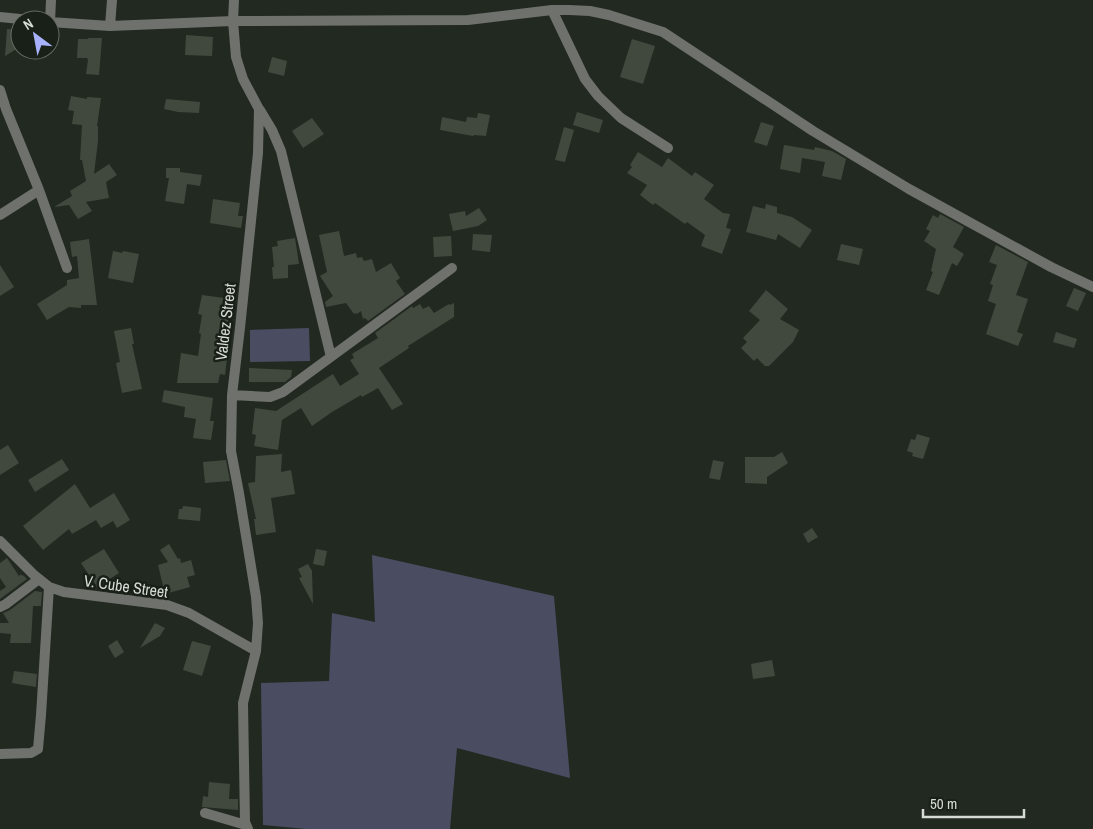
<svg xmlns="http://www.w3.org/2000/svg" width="1093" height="829" viewBox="0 0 1093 829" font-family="'Archivo Narrow',sans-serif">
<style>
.green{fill:#4a4d62}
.building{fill:#41493f}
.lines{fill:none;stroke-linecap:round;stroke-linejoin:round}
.street{stroke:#6e716c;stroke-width:10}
.labels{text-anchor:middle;stroke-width:5;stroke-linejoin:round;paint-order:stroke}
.street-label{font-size:16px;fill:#d6dbd5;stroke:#192017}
</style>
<rect width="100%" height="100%" fill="#222920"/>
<path class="green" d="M 309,328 L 310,361 L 250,362 L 250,330 Z
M 372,555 L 554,596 L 570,778 L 457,748 L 450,829 L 306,829 L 263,825 L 261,683 L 329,681 L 332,613 L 375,622 Z"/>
<path class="building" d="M 7,29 L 20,30 L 20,50 L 15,50 L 5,56 Z
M 186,35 L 213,37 L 212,56 L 185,55 Z
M 88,38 L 102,38 L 99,75 L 86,74 L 88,60 L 87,58 L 77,58 L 78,39 L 88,39 Z
M 632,39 L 655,46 L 643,84 L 620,77 Z
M 272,57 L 287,61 L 284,76 L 268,72 Z
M 71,96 L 87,99 L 87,97 L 101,98 L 97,126 L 98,126 L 98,141 L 94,174 L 109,164 L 117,175 L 106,182 L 109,198 L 86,202 L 92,211 L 78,219 L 69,205 L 54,207 L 72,196 L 70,191 L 86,181 L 82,160 L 80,160 L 82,125 L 72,124 L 74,111 L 68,110 Z
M 166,99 L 200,102 L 199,113 L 178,112 L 164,109 Z
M 577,112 L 603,120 L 599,133 L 573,125 Z
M 478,113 L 490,115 L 486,136 L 474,135 L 473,136 L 440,130 L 442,117 L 466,122 L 467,117 L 477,118 Z
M 312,118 L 324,134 L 303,148 L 292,131 Z
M 761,122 L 774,126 L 767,146 L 754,142 Z
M 564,127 L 574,130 L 565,162 L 555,160 Z
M 784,145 L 814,150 L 815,147 L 832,151 L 846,159 L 841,180 L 822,176 L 825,162 L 802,158 L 800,173 L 780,169 Z
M 638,152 L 662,167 L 668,158 L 692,176 L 695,172 L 714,185 L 704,199 L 723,213 L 730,214 L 726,228 L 731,229 L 722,254 L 701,246 L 705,235 L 687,222 L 685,224 L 655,203 L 653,205 L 640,195 L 647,185 L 627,173 L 632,167 L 630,165 Z
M 166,168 L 180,168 L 180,172 L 202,175 L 200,186 L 187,184 L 184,204 L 165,201 L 169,178 L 166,178 Z
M 213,199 L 240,203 L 238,216 L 243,216 L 241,228 L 210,223 Z
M 766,204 L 777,207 L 777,213 L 792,217 L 812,230 L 800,248 L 778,234 L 776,240 L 746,232 L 753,206 L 765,209 Z
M 479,208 L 487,220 L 478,226 L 453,231 L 449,214 L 465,211 L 466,216 Z
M 940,214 L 964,227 L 953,247 L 964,254 L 957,266 L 952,263 L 939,295 L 926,290 L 933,272 L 931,271 L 936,249 L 924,241 L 930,231 L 926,229 L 933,215 L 938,218 Z
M 339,231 L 344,256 L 356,253 L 357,258 L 362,257 L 364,261 L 372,259 L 376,272 L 391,263 L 400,278 L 396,281 L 405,294 L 368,321 L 365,318 L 363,319 L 361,311 L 357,314 L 356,313 L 354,314 L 346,303 L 326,307 L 325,302 L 333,296 L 320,276 L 327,272 L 319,235 Z
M 473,234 L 492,235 L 490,252 L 472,250 Z
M 451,236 L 452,256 L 434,257 L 433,237 Z
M 295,238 L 299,264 L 288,265 L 288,278 L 273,279 L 272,267 L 274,267 L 272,247 L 278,246 L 277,241 Z
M 89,239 L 97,305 L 81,305 L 81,308 L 69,307 L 47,320 L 37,304 L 67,285 L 67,280 L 79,278 L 77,256 L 72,257 L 70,242 Z
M 841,244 L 863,249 L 859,265 L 837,260 Z
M 996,245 L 1028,262 L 1016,295 L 1028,299 L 1017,332 L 1023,334 L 1018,346 L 986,334 L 996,304 L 988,301 L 993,285 L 990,284 L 997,265 L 989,262 Z
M 113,251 L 122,253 L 123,251 L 139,254 L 133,283 L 108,278 Z
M 0,265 L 14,287 L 0,296 Z
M 1074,288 L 1086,293 L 1078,311 L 1066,306 Z
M 766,290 L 788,309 L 780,319 L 799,330 L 793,342 L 769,366 L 765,366 L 757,358 L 754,361 L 741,348 L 747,342 L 743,338 L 760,320 L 749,311 Z
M 202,295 L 232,299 L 227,332 L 230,333 L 225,375 L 220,374 L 218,383 L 177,383 L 181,353 L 198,356 L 201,334 L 199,333 L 202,315 L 198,314 Z
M 454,303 L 454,317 L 408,346 L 409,348 L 379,368 L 403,404 L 392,410 L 378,388 L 362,397 L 361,395 L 332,412 L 312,426 L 301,408 L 282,420 L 278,450 L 254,446 L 256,435 L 252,434 L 255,408 L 276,411 L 333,374 L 340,386 L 359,374 L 350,360 L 354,358 L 352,354 L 378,338 L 375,333 L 412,306 L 413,308 L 420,304 L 423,309 L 429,306 L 434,313 L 449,304 L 450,305 Z
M 131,328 L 134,344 L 132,344 L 142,389 L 122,393 L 116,363 L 120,362 L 114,331 Z
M 1056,332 L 1077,339 L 1074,348 L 1053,342 Z
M 249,368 L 292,370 L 291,377 L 285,382 L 249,382 Z
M 164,390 L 213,398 L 210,421 L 214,421 L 211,440 L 193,438 L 196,419 L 184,417 L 185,407 L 162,402 Z
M 917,434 L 930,438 L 923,459 L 912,456 L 913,453 L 907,451 L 911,439 L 915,440 Z
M 8,445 L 19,463 L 0,475 L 0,450 Z
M 782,452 L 788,463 L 767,477 L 767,484 L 745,483 L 745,457 L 774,457 Z
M 282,454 L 281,472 L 291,470 L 295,494 L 271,498 L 276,532 L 256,535 L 254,519 L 256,519 L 248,483 L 255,482 L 256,456 Z
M 62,459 L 69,470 L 35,492 L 28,480 Z
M 226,460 L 230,481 L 205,483 L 203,462 Z
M 713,460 L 724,462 L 720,480 L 709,478 Z
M 75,484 L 90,508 L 114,493 L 130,520 L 117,528 L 113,521 L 101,528 L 96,520 L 72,534 L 69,529 L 43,550 L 23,526 Z
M 183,506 L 201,508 L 200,521 L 178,519 L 179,509 L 182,509 Z
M 812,528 L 818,537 L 808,543 L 803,534 Z
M 169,544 L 178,559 L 180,558 L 181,563 L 191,560 L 195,575 L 187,577 L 190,587 L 165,594 L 158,565 L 168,562 L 160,550 Z
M 104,549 L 119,573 L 97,587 L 81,563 Z
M 316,549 L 327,551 L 324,566 L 313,564 Z
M 7,558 L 19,576 L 21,574 L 22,576 L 23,575 L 27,579 L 0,599 L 0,591 L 6,587 L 0,578 L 0,563 Z
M 308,564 L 312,571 L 313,604 L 299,578 L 302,577 L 298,569 Z
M 35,591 L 42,592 L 41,606 L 33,606 L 31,643 L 10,643 L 11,634 L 0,633 L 0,623 L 9,623 L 3,613 L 10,610 Z
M 155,623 L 165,628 L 160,636 L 140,648 Z
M 117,640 L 124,652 L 115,658 L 108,646 Z
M 192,641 L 211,646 L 202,676 L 183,670 Z
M 772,660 L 775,676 L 753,679 L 751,664 Z
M 14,671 L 37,674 L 36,687 L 12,683 Z
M 209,782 L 230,784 L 229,799 L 238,799 L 238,810 L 202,807 L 203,796 L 208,797 Z"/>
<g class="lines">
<path class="street" d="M 51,0 L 50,22 L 110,26 L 233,21 L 468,20 L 552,10 L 569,10 L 590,11 L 609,15 L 663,32 L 813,131 L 909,189 L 1051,267 L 1093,287
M 234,0 L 233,21 L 236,57 L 243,79 L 259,109 L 258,153 L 240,328 L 232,395 L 231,451 L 239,493 L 256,597 L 258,623 L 256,651 L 243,703 L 245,822 L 248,829
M 552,10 L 585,79 L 598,96 L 621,118 L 668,148
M 0,17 L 30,20
M 110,26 L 112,0
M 0,90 L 6,109 L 39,190 L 67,268
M 260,110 L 272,130 L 281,151 L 331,357
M 0,215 L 39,190
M 232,395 L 270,397 L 283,392 L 452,268
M 0,541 L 34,575 L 49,587 L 64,592 L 167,605 L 189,613 L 256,651
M 0,607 L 6,604 L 39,579
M 0,754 L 31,753 L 38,749 L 41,715 L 49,587
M 205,813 L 246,825"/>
</g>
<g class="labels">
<g class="street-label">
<text transform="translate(225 322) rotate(-83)" y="6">Valdez Street</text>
<text transform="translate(126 586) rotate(8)" y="6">V. Cube Street</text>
</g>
</g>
<g transform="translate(35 35) rotate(328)"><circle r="24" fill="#192017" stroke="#656b63"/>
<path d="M0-4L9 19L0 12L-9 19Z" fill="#a7b1fc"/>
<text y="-8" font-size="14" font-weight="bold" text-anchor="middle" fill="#d6dbd5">N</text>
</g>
<path d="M923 809v8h101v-8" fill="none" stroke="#d6dbd5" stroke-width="2.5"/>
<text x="930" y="809" font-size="15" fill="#d6dbd5" stroke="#192017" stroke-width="4" paint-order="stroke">50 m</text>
</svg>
